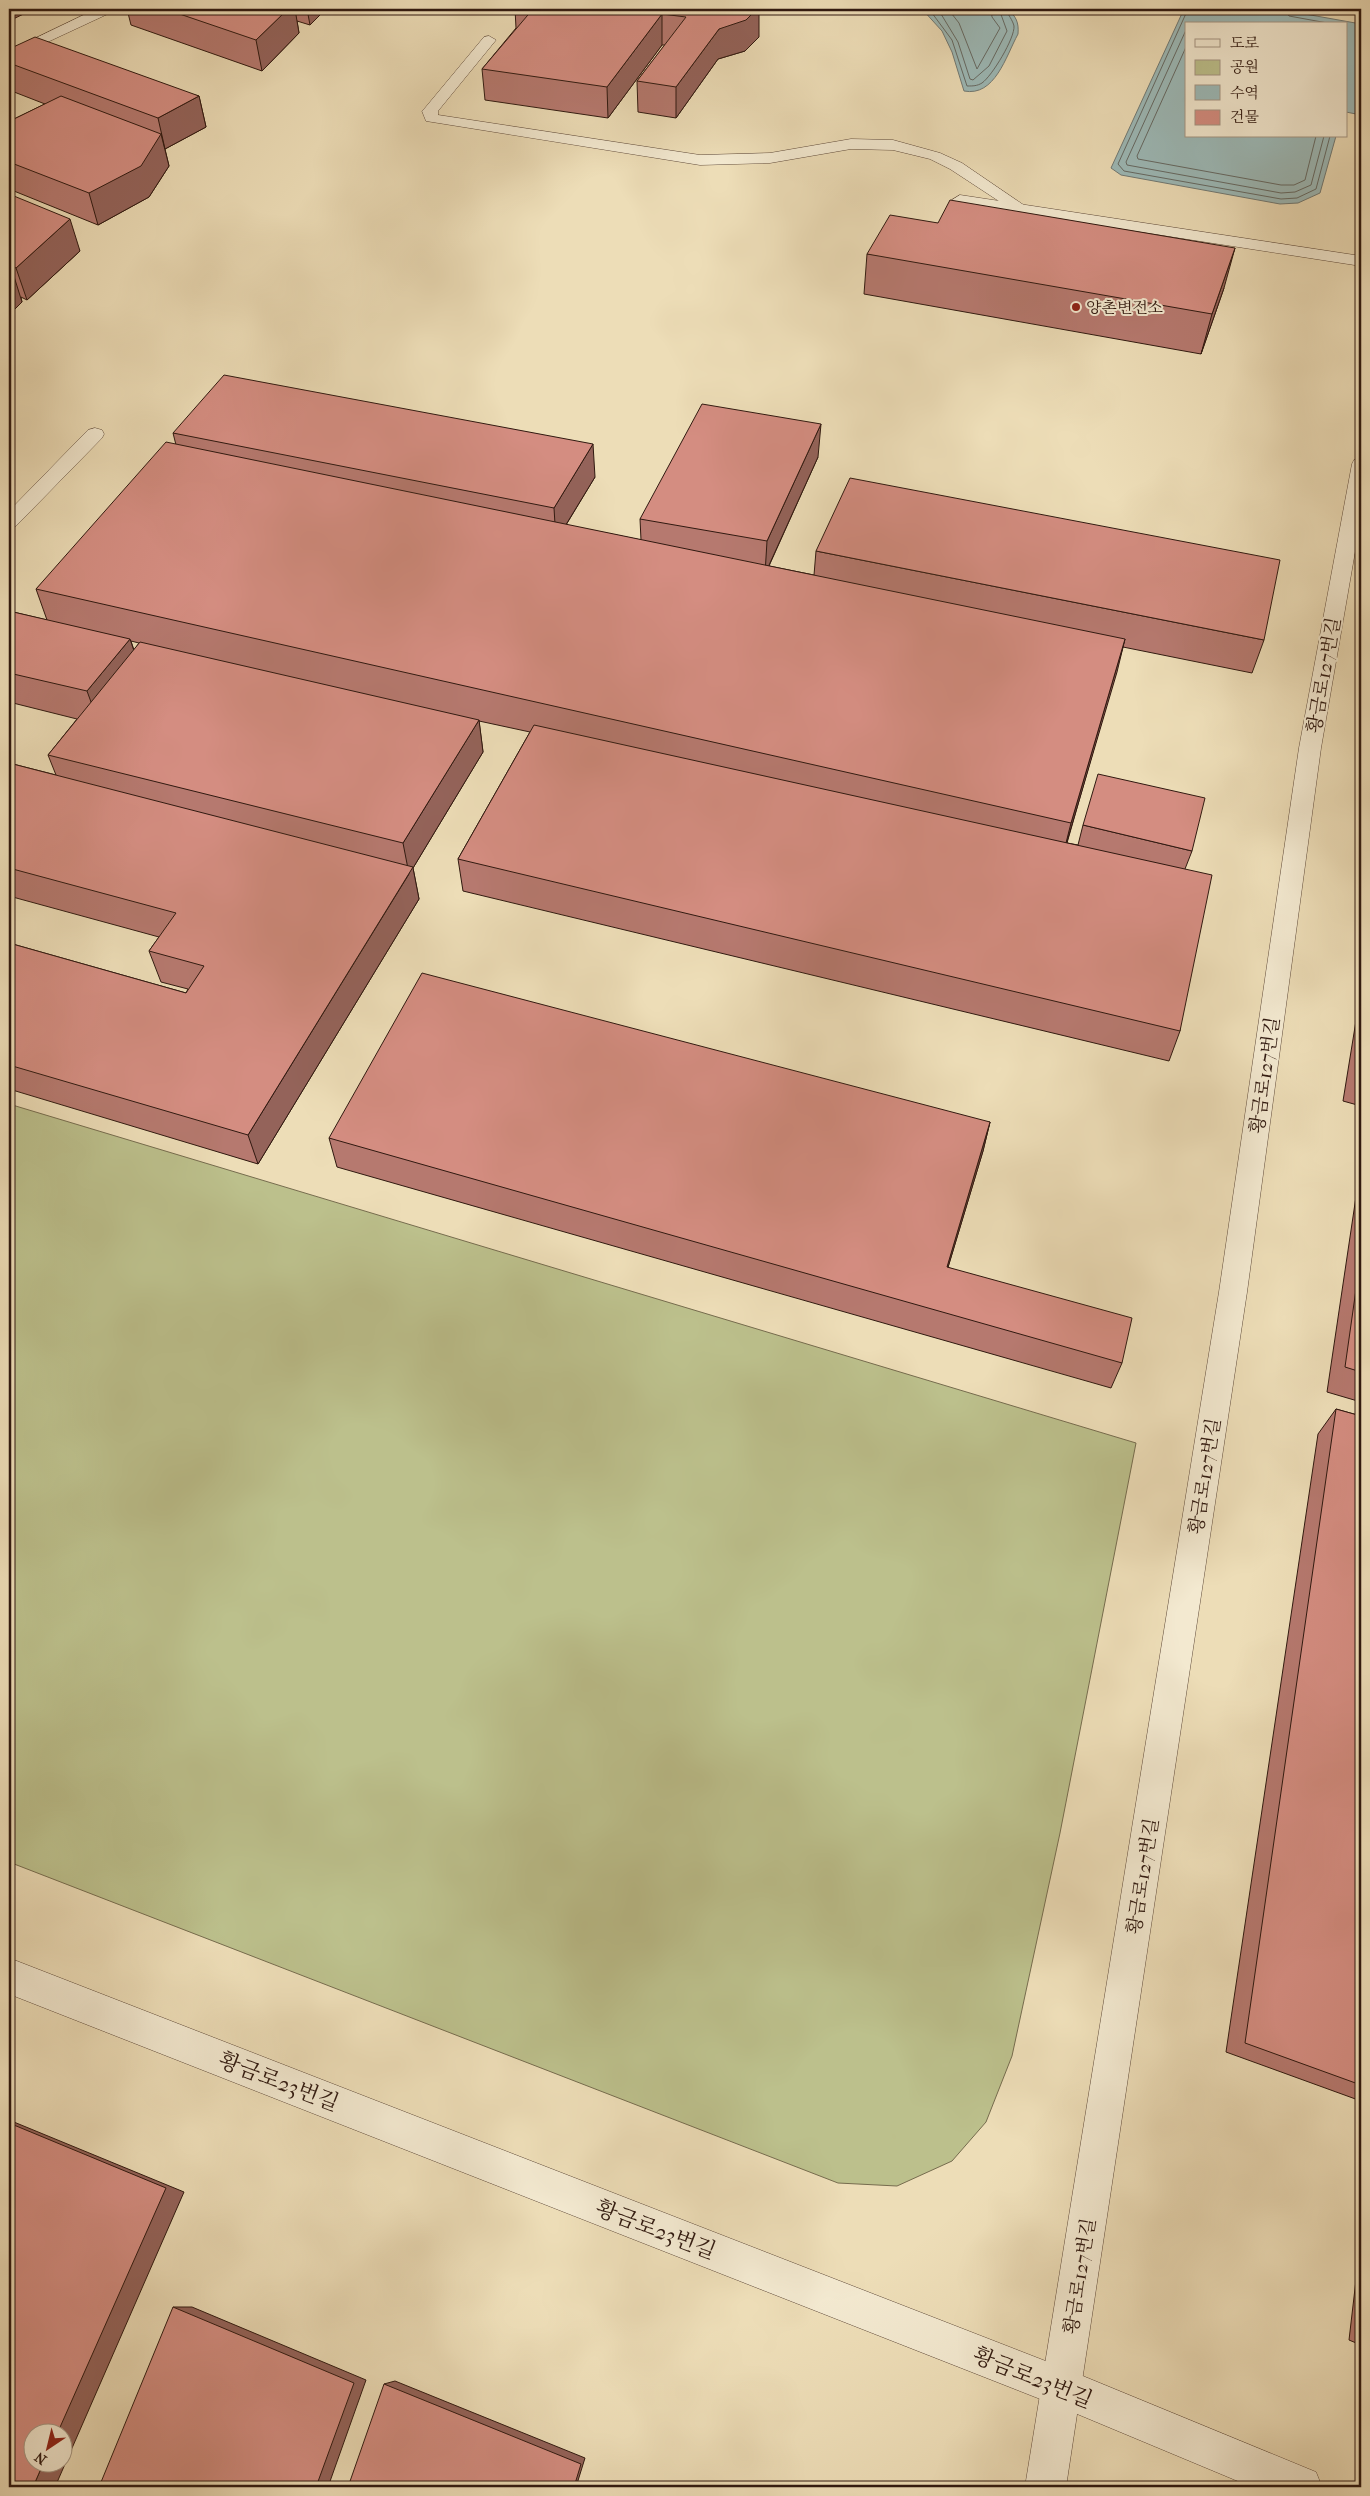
<svg xmlns="http://www.w3.org/2000/svg" width="1370" height="2496" viewBox="0 0 1370 2496" font-family="'IM FELL French Canon','Noto Serif KR',serif">
<style>
.green{fill:#bcc08c;stroke:#766c4e}
.water{fill:#9dbab8;stroke:#717a75}
.lines{fill:none;stroke-linecap:round;stroke-linejoin:round}
.shore{stroke:#666a64;stroke-width:1}
.service-casing{stroke:#5f4a3a;stroke-width:1}
.minor-casing{stroke:#5f4a3a;stroke-width:1}
.tertiary-casing{stroke:#5f4a3a;stroke-width:1}
.service{fill:#f3e9d0;fill-rule:evenodd}
.minor{fill:#f3e9d0;fill-rule:evenodd}
.tertiary{fill:#f3e9d0;fill-rule:evenodd}
.wall{fill:#b6796f;stroke:#301910;fill-rule:evenodd}
.shaded-wall{fill:#94635a;stroke:#301910}
.building{fill:#d48d81;stroke:#301910}
.poi-dot{fill:#8f2418;stroke:#f3e9d0;stroke-width:2}
.labels{text-anchor:middle;stroke-width:4;stroke-linejoin:round;paint-order:stroke}
.far-poi-label{font-size:16px;fill:#301910;stroke:#f3e9d0;text-anchor:start}
.street-label{font-size:19px;fill:#301910;stroke:#f3e9d0}
.near-street-label{font-size:22px;fill:#301910;stroke:#f3e9d0}
</style>
<rect width="100%" height="100%" fill="#edddb7"/>
<filter id="stains"><feTurbulence type="fractalNoise" baseFrequency=".004" numOctaves="4"/><feColorMatrix values="0 0 0 0 .2 0 0 0 0 .09 0 0 0 0 .02 0 0 0 .5 -.17"/></filter>
<radialGradient id="worn" r=".72"><stop offset=".6" stop-color="#630" stop-opacity="0"/><stop offset="1" stop-color="#630" stop-opacity=".3"/></radialGradient>
<path class="green" d="M 9,1104 L 1136,1443 L 1060,1833 L 1012,2056 L 986,2122 L 952,2161 L 897,2186 L 838,2183 L 9,1862 Z"/>
<path class="water" d="M 922,9 L 1008,9 C 1016,17 1019,22 1018,34 C 1006,56 995,97 964,91 L 952,52 L 942,31 Z
M 1184,9 L 1277,9 L 1361,24 L 1361,115 L 1346,112 L 1346,24 L 1186,24 L 1186,136 L 1336,136 L 1320,193 L 1298,203 L 1280,204 L 1121,175 L 1111,168 Z"/>
<g class="lines">
<path class="shore" d="M 929,9 L 952,40 L 967,86 C 973,86 977,86 982,83 C 992,76 1015,38 1014,26 C 1013,21 1008,14 1005,9
M 938,9 L 958,42 L 970,79 L 973,80 L 989,66 L 1007,31 L 999,9
M 948,9 L 959,23 L 977,69 L 1000,28 L 992,17 L 991,9
M 1188,9 L 1118,164 L 1124,171 L 1281,199 L 1297,198 L 1316,189 L 1330,136
M 1285,9 L 1289,16 L 1333,24
M 1186,30 L 1126,162 L 1127,165 L 1281,193 L 1295,192 L 1311,185 L 1324,136
M 1186,47 L 1137,156 L 1138,159 L 1281,185 L 1294,185 L 1305,180 L 1316,136"/>
<defs>
<path id="service" d="M 489,36 L 496,40 L 438,111 L 438,115 L 700,155 L 770,153 L 851,139 L 893,140 L 940,153 L 962,163 L 1031,210 L 1023,215 L 1017,213 L 950,169 L 930,159 L 893,150 L 851,149 L 770,163 L 700,165 L 426,121 L 422,111 L 425,108 L 484,37 Z"/>
<path id="minor" d="M 96,9 L 114,9 L 112,12 L 9,60 L 9,51 Z
M 960,195 L 1361,256 L 1361,266 L 954,203 L 952,200 Z
M 95,428 L 102,430 L 104,434 L 102,438 L 16,526 L 9,528 L 9,511 L 88,430 Z
M 1361,458 L 1361,517 L 1321,748 L 1247,1292 L 1066,2487 L 1025,2487 L 1219,1292 L 1299,748 L 1352,464 L 1354,460 Z"/>
<path id="tertiary" d="M 9,1958 L 1061,2367 L 1316,2472 L 1322,2487 L 1252,2487 L 1058,2406 L 9,1994 Z"/>
</defs>
<use href="#service" class="service-casing"/>
<use href="#minor" class="minor-casing"/>
<use href="#tertiary" class="tertiary-casing"/>
<use href="#service" class="service"/>
<use href="#minor" class="minor"/>
<use href="#tertiary" class="tertiary"/>
</g>
<path class="wall" d="M 127,9 L 326,9 L 310,25 L 297,21 L 299,33 L 262,71 L 131,25 Z
M 515,9 L 695,9 L 759,37 L 745,51 L 718,59 L 676,118 L 638,112 L 637,81 L 665,45 L 662,45 L 608,118 L 485,100 L 482,69 L 516,28 Z
M 9,49 L 199,96 L 206,127 L 165,149 L 169,166 L 149,197 L 98,225 L 9,189 L 9,117 L 14,119 L 45,104 L 9,90 Z
M 9,194 L 80,251 L 27,300 L 21,297 L 22,302 L 9,315 Z
M 867,254 L 1224,288 L 1201,354 L 864,294 Z
M 173,433 L 595,477 L 566,525 L 641,540 L 640,519 L 818,457 L 769,566 L 814,575 L 816,551 L 1264,640 L 1252,673 L 1123,647 L 1067,843 L 1078,845 L 1083,825 L 1192,851 L 1185,869 L 1180,1031 L 1169,1061 L 463,891 L 458,859 L 530,732 L 479,721 L 483,752 L 413,868 L 419,899 L 258,1164 L 9,1089 L 9,943 L 186,993 L 188,989 L 161,982 L 149,951 L 159,937 L 9,896 L 9,763 L 56,775 L 48,755 L 77,719 L 9,702 L 9,611 L 47,620 L 36,589 L 176,445 ZM 131,641 L 139,643 L 134,650 Z
M 1361,994 L 1361,1106 L 1343,1101 L 1360,996 Z
M 990,1122 L 983,1151 L 948,1267 L 1122,1363 L 1111,1388 L 337,1167 L 329,1138 Z
M 1361,1163 L 1361,1402 L 1327,1392 Z
M 1336,1409 L 1361,1416 L 1361,2101 L 1226,2052 L 1318,1434 Z
M 1361,2237 L 1361,2345 L 1349,2340 Z"/>
<path class="shaded-wall" d="M 9,9 L 34,9 L 9,21 Z
M 288,9 L 295,9 L 299,33 L 262,71 L 256,40 Z
M 307,9 L 326,9 L 310,25 Z
M 757,9 L 759,9 L 759,37 L 745,51 L 718,59 L 676,118 L 676,87 L 719,29 Z
M 662,14 L 662,45 L 608,118 L 607,87 Z
M 199,96 L 206,127 L 165,149 L 158,118 Z
M 161,134 L 169,166 L 149,197 L 98,225 L 89,193 Z
M 70,219 L 80,251 L 27,300 L 16,268 Z
M 1235,248 L 1224,288 L 1201,354 L 1212,314 Z
M 12,270 L 22,302 L 9,315 L 9,273 Z
M 821,424 L 818,457 L 765,574 L 767,541 Z
M 593,444 L 595,477 L 556,541 L 554,508 Z
M 130,639 L 141,672 L 99,724 L 87,691 Z
M 1125,639 L 1117,672 L 1063,855 L 1071,823 Z
M 479,720 L 483,752 L 413,868 L 419,899 L 258,1164 L 248,1135 L 409,874 L 403,843 Z
M 990,1122 L 983,1151 L 940,1294 L 947,1267 Z
M 9,2120 L 184,2192 L 55,2487 L 33,2487 L 43,2464 L 62,2464 L 62,2434 L 57,2434 Z
M 173,2307 L 192,2307 L 366,2380 L 328,2487 L 316,2487 Z
M 395,2381 L 585,2458 L 576,2487 L 574,2487 L 384,2384 Z"/>
<path class="building" d="M 165,9 L 288,9 L 256,40 Z
M 533,9 L 757,9 L 746,20 L 719,29 L 676,87 L 637,81 L 686,17 L 662,14 L 607,87 L 482,69 Z
M 35,37 L 199,96 L 158,118 L 9,63 L 9,49 Z
M 61,96 L 161,134 L 141,166 L 89,193 L 9,162 L 9,117 L 14,119 Z
M 9,194 L 70,219 L 16,268 L 9,264 Z
M 950,200 L 1235,248 L 1212,314 L 867,254 L 890,215 L 938,223 Z
M 224,375 L 593,444 L 554,508 L 173,433 Z
M 702,404 L 821,424 L 767,541 L 640,519 Z
M 166,442 L 1125,639 L 1071,823 L 36,589 Z
M 850,478 L 1280,560 L 1264,640 L 816,551 Z
M 9,611 L 130,639 L 87,691 L 9,673 Z
M 140,642 L 479,720 L 403,843 L 48,755 Z
M 534,725 L 1212,875 L 1180,1031 L 458,859 Z
M 9,763 L 413,867 L 248,1135 L 9,1065 L 9,943 L 186,993 L 204,966 L 149,951 L 176,913 L 9,868 Z
M 1098,774 L 1205,798 L 1192,851 L 1083,825 Z
M 422,973 L 990,1122 L 947,1267 L 1132,1318 L 1122,1363 L 329,1138 Z
M 1361,1059 L 1361,1072 L 1359,1072 Z
M 1361,1254 L 1361,1372 L 1345,1367 Z
M 1336,1409 L 1361,1416 L 1361,2085 L 1245,2043 Z
M 9,2123 L 166,2188 L 57,2434 L 32,2434 L 32,2464 L 43,2464 L 33,2487 L 9,2487 Z
M 173,2307 L 354,2383 L 316,2487 L 99,2487 Z
M 384,2384 L 581,2464 L 574,2487 L 348,2487 Z"/>
<circle class="poi-dot" cx="1076" cy="307" r="5"/>
<g class="labels">
<g class="far-poi-label">
<text x="1086" y="313">양촌변전소</text>
</g>
<g class="street-label">
<text transform="translate(1323 675) rotate(-80)" y="7">황금로127번길</text>
<text transform="translate(1264 1075) rotate(-82)" y="7">황금로127번길</text>
<text transform="translate(1204 1476) rotate(-81)" y="7">황금로127번길</text>
<text transform="translate(1142 1876) rotate(-81)" y="7">황금로127번길</text>
<text transform="translate(1079 2276) rotate(-81)" y="7">황금로127번길</text>
</g>
<g class="near-street-label">
<text transform="translate(279 2081) rotate(21)" y="8">황금로23번길</text>
<text transform="translate(656 2229) rotate(21)" y="8">황금로23번길</text>
<text transform="translate(1033 2377) rotate(22)" y="8">황금로23번길</text>
</g>
</g>
<rect width="1370" height="2496" fill="none" stroke="#edddb7" stroke-width="30"/>
<rect x="10" y="10" width="1350" height="2476" fill="none" stroke="#301910" stroke-width="2.5"/>
<rect x="15" y="15" width="1340" height="2466" fill="none" stroke="#301910"/>
<rect x="1185" y="22" width="162" height="115" fill="#f3e9d0" stroke="#a59683"/>
<rect x="1195" y="39" width="25" height="8" fill="#f3e9d0" stroke="#a59683"/>
<text x="1230" y="48" font-size="15" fill="#301910">도로</text>
<rect x="1195" y="60" width="25" height="15" fill="#bcc08c" stroke="#a59683"/>
<text x="1230" y="72" font-size="15" fill="#301910">공원</text>
<rect x="1195" y="85" width="25" height="15" fill="#9dbab8" stroke="#a59683"/>
<text x="1230" y="98" font-size="15" fill="#301910">수역</text>
<rect x="1195" y="110" width="25" height="15" fill="#d48d81" stroke="#a59683"/>
<text x="1230" y="122" font-size="15" fill="#301910">건물</text>
<g transform="translate(48 2448) rotate(215)"><circle r="24" fill="#f3e9d0" stroke="#a59683"/>
<path d="M0-4L9 19L0 12L-9 19Z" fill="#8f2418"/>
<text y="-8" font-size="14" font-weight="bold" text-anchor="middle" fill="#301910">N</text>
</g>
<rect width="100%" height="100%" filter="url(#stains)"/>
<rect width="100%" height="100%" fill="url(#worn)"/>
</svg>
